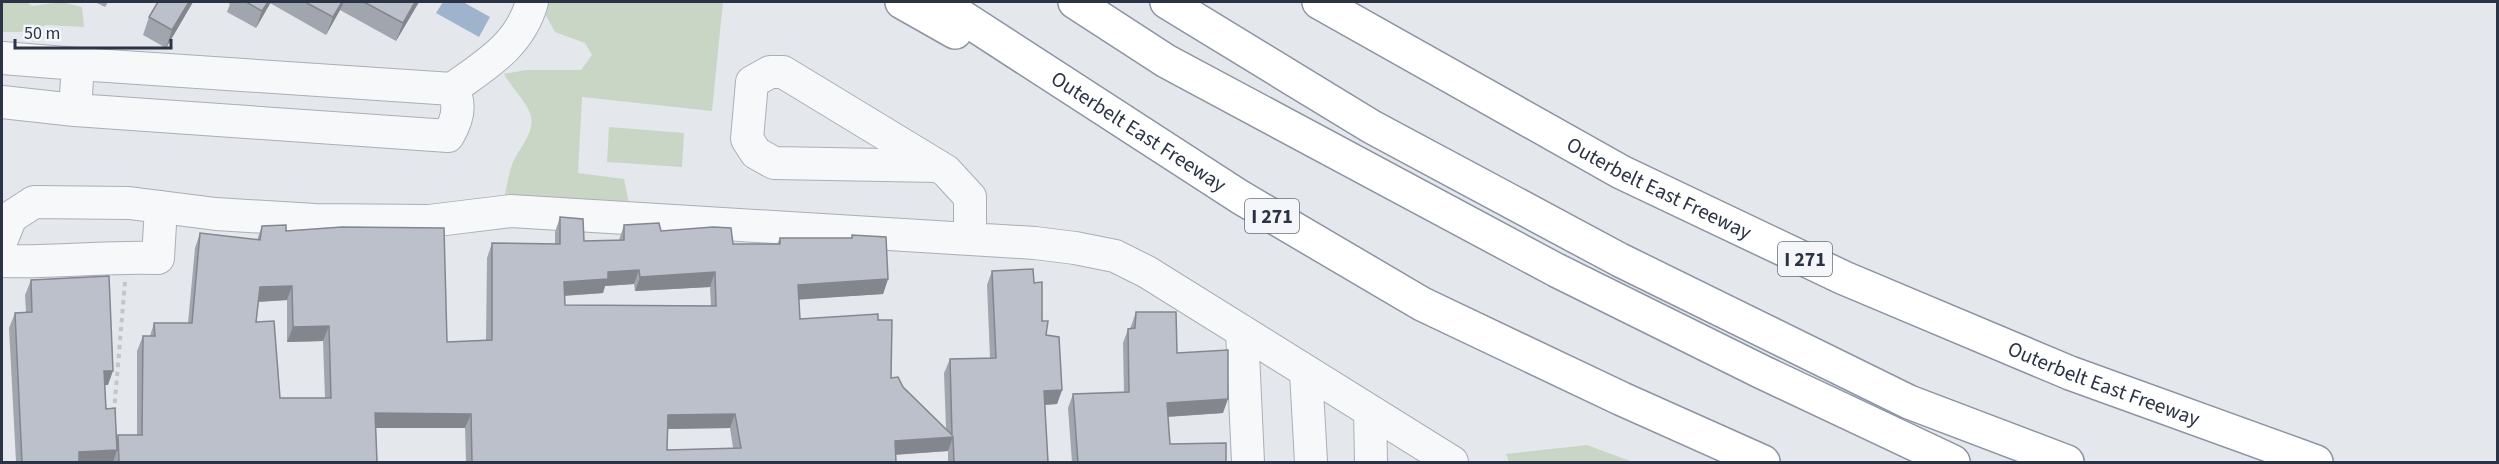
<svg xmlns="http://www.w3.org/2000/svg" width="2499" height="464" viewBox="0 0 2499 464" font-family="'Source Sans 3',sans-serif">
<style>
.green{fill:#c9d6c5}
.water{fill:#9fb4cc}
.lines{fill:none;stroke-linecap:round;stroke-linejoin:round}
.minor-casing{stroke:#a9aeb7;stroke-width:34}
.highway-casing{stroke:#8b94a3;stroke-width:36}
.path{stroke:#c2c5cb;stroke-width:4;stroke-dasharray:4.5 4.5;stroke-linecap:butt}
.minor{stroke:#f7f8fa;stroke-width:32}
.highway{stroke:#fff;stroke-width:33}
.wall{fill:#a1a5ae;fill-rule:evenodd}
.shaded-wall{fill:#83868d}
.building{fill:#bbc0ca;stroke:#83868d;stroke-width:1.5;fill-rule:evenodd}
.labels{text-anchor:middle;stroke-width:4.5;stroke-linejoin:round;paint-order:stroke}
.shield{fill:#f4f6f9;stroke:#676e7b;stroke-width:1.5}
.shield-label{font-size:20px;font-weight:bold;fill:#2b3445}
.street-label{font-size:21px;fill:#2b3445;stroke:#f4f6f9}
</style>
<rect width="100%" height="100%" fill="#e4e7ec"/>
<path class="green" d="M 2,2 L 27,2 L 32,6 L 61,2 L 82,7 L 84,27 L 47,25 L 20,32 L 2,32 Z
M 547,2 L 723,2 L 712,111 L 582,97 L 578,173 L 624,179 L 630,208 L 504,198 C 507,187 508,176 512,165 C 517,150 537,132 530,113 C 524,99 512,88 504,74 L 525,70 L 581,70 L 592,55 L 585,43 L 555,32 L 545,14 Z
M 609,127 L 684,133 L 682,167 L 607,162 Z
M 1587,445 L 1633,462 L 1509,462 L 1506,454 Z"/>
<path class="water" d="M 443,2 L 463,2 L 490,17 L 479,37 L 436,13 Z"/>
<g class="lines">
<defs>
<path id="minor" d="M 2,58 L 78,64 L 75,110 L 2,102
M 452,89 C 487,64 520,45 532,2
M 75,110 L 448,136 C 457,121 462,104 452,89 L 78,64
M 938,166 L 774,163 L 756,153 L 747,139 L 752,82 L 770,72 L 783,72 L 946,171 L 970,197 L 970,239
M 2,239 L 11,217 L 34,202 L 129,203 L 216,214 L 315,220 L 429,221 L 511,211 L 1035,243 L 1075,248 L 1115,256 L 1147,272 L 1452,462
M 2,261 C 54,263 106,256 158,258 L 161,207
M 1242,331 L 1248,462
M 1306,372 L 1311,462
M 1370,411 L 1371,462"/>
<g id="highway">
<path d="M 902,2 L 955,32"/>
<path id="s1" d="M 939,2 L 1240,197 L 1422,304 L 1622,399 L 1763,462"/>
<path d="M 1075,2 L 1166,61 L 1556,270 L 1762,372 L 1953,462"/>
<path d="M 1167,2 L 1372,127 L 1620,260 L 1909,402 L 2067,462"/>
<path id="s2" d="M 1319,2 L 1621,172 L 1844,278 L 2070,373 L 2316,462"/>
</g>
</defs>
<use href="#minor" class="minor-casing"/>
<use href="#highway" class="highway-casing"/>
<path class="path" d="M 114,412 L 125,282"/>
<use href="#minor" class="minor"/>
<use href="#highway" class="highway"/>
</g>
<path class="wall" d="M 95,2 L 108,2 L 105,7 Z
M 158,2 L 193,2 L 166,48 L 143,35 L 149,17 Z
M 226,2 L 419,2 L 396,41 L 340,10 L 326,35 L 270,3 L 256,28 L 227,12 L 230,4 Z
M 560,217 L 584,241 L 619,240 L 624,225 L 733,244 L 777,244 L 780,238 L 851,238 L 852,235 L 888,279 L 883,294 L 799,299 L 800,319 L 878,320 L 891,378 L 903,387 L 946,429 L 944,373 L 950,359 L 990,358 L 987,285 L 992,271 L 1034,283 L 1046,335 L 1062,390 L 1057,404 L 1045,405 L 1048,462 L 948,462 L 948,451 L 895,455 L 896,462 L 466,462 L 465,428 L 376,428 L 377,462 L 113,462 L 113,461 L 113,462 L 16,462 L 9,328 L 15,313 L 26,312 L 25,295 L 31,280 L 108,385 L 105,385 L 106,409 L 117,439 L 118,435 L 137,435 L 137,351 L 143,336 L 150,336 L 154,323 L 188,323 L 195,248 L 200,233 L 257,240 L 262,226 L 286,231 L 447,342 L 486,340 L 487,258 L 492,243 L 555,244 L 555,232 ZM 634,284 L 635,291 L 710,287 L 711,306 L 565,305 L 564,296 L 603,293 L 605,286 ZM 287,300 L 287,342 L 323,341 L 325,398 L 280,398 L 256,322 L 258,302 ZM 730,428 L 733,448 L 667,450 L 667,429 Z
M 1136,312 L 1177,353 L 1223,413 L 1168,417 L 1170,444 L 1226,462 L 1072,462 L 1068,408 L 1073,394 L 1124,392 L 1123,343 L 1128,329 L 1130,329 Z"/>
<path class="shaded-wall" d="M 189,2 L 193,2 L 166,48 L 172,30 Z
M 268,2 L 271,2 L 256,28 L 262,11 Z
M 342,2 L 344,2 L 340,10 L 326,35 L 333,17 Z
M 415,2 L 419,2 L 396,41 L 403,23 Z
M 639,270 L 634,284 L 605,286 L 603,293 L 559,296 L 564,282 L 608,272 Z
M 715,272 L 710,287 L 635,291 L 640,277 Z
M 888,279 L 883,294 L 793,300 L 798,285 Z
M 292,286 L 287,300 L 254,302 L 260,287 Z
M 329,326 L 323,341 L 287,342 L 293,327 Z
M 104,371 L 113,371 L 108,385 L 99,385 Z
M 1062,390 L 1057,404 L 1039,405 L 1044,391 Z
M 1228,399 L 1223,413 L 1162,417 L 1167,403 Z
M 375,413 L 471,414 L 465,428 L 369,428 Z
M 735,414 L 730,428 L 662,429 L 668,415 Z
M 953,437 L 948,451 L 889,455 L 895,441 Z
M 117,450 L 113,462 L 75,462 L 79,452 Z"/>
<path class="building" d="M 158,2 L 189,2 L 172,30 L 149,17 Z
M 246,2 L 268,2 L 262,11 Z
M 305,2 L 342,2 L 333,17 Z
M 364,2 L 415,2 L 403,23 Z
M 560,217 L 583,219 L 584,241 L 624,240 L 624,225 L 659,223 L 661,231 L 713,227 L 731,228 L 733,244 L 780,244 L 780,238 L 852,238 L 852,235 L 886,237 L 888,279 L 798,285 L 800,319 L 878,314 L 878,320 L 892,320 L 891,378 L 898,377 L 903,387 L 952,435 L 950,359 L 996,358 L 992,271 L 1033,269 L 1034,283 L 1042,282 L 1042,321 L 1048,321 L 1046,335 L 1059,337 L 1062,390 L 1044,391 L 1048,462 L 954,462 L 953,437 L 895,441 L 896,462 L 472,462 L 471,414 L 375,413 L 377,462 L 119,462 L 118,435 L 142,435 L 143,336 L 155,336 L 154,323 L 192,323 L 200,233 L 260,240 L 262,226 L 286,225 L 286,231 L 342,227 L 444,228 L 447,342 L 492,340 L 492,243 L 560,244 ZM 639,270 L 640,277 L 715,272 L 716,306 L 565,305 L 564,282 L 608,279 L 608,272 ZM 292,286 L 293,327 L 329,326 L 331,398 L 280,398 L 274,321 L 256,322 L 260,287 ZM 735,414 L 741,448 L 667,450 L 668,415 Z
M 109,276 L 113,371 L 104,371 L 106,409 L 115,408 L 117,450 L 79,452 L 79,462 L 22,462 L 15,313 L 32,312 L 31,280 Z
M 1136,312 L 1176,312 L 1177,353 L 1228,350 L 1228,399 L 1167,403 L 1170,444 L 1226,443 L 1226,462 L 1078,462 L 1073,394 L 1129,392 L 1128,329 L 1135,328 Z"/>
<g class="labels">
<g class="shield">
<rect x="1245" y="199" width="54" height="34" rx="4.5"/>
<rect x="1778" y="242" width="54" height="34" rx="4.5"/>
</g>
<g class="shield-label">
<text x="1272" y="223">I 271</text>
<text x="1805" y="266">I 271</text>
</g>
<g class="street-label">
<text dy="7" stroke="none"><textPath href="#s1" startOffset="238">Outerbelt East Freeway</textPath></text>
<text dy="7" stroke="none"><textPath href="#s2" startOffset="388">Outerbelt East Freeway</textPath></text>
<text dy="7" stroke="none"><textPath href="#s2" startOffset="874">Outerbelt East Freeway</textPath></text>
</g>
</g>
<rect width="2499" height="464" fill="none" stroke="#2b3445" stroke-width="6"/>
<path d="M15 39v9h156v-9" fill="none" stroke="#2b3445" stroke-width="3"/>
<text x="24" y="39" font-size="18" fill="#2b3445" stroke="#f4f6f9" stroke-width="4.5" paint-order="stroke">50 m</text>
</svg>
